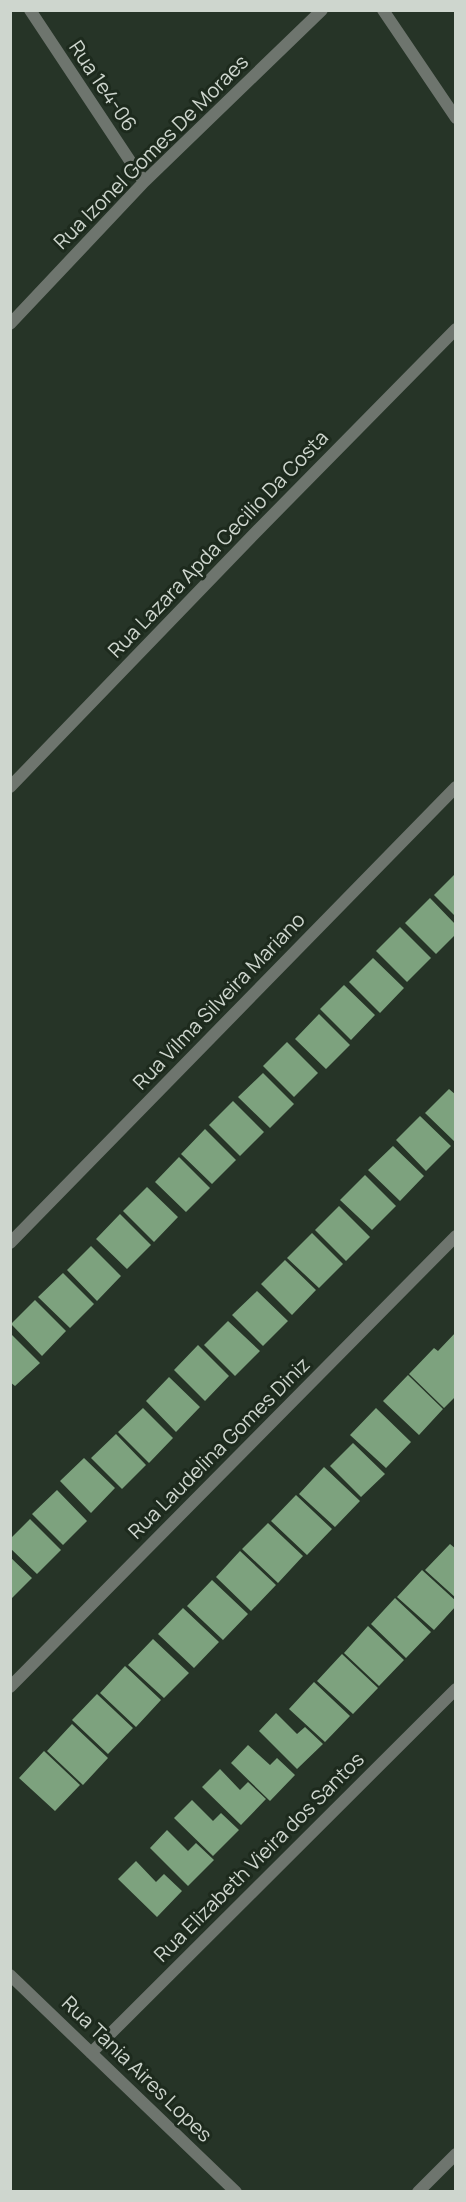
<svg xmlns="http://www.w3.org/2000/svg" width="466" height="2202" viewBox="0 0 466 2202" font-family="Manrope,sans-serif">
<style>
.building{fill:#7da27e}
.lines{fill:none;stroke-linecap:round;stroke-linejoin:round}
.street{stroke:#6e756e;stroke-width:12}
.labels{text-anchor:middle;stroke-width:6;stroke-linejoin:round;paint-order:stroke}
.street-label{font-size:20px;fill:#ced6ce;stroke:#1d2a1d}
</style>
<rect width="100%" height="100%" fill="#263427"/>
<path class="building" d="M 456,873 L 456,917 L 434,895 Z
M 430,898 L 456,925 L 456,934 L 436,954 L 405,923 Z
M 400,927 L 431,958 L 407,982 L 376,951 Z
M 373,958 L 404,988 L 380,1013 L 349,982 Z
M 344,985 L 375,1015 L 351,1040 L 320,1009 Z
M 319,1014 L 350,1045 L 326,1069 L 295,1039 Z
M 287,1042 L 318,1073 L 294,1097 L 263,1066 Z
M 263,1073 L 294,1104 L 270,1128 L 238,1097 Z
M 449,1089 L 456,1095 L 456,1143 L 425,1113 Z
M 233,1101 L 264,1132 L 240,1156 L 209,1125 Z
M 420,1116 L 451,1146 L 426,1171 L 396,1140 Z
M 205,1129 L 236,1160 L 212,1184 L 181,1154 Z
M 393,1146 L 424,1176 L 400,1201 L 368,1170 Z
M 179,1157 L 210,1188 L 186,1212 L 155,1182 Z
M 365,1175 L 396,1206 L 372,1230 L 340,1200 Z
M 147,1187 L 178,1217 L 154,1242 L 123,1211 Z
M 339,1206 L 370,1237 L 346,1261 L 315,1230 Z
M 120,1214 L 151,1245 L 127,1269 L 96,1239 Z
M 312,1233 L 343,1264 L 319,1288 L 287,1258 Z
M 91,1246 L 121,1276 L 97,1301 L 67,1270 Z
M 285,1260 L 316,1290 L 292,1315 L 261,1284 Z
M 63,1273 L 94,1304 L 70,1328 L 38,1297 Z
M 257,1291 L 288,1321 L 263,1346 L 232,1315 Z
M 35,1300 L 66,1331 L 42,1356 L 11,1324 Z
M 228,1321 L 260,1351 L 235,1376 L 204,1345 Z
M 456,1332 L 456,1396 L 444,1408 L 409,1374 L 434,1348 L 438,1351 Z
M 10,1333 L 40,1363 L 15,1386 L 10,1382 Z
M 198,1345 L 229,1376 L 205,1401 L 174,1370 Z
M 408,1375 L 443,1409 L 419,1435 L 383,1401 Z
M 169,1377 L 200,1407 L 176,1432 L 146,1401 Z
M 143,1408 L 173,1438 L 149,1463 L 118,1432 Z
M 376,1408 L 411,1442 L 386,1468 L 350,1435 Z
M 116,1434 L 146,1465 L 122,1489 L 91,1458 Z
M 353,1443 L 385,1474 L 361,1497 L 330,1466 Z
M 84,1458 L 115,1488 L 91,1513 L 60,1481 Z
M 324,1467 L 360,1501 L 335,1527 L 299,1494 Z
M 57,1490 L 87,1521 L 63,1545 L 32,1514 Z
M 296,1495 L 332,1529 L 307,1555 L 271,1521 Z
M 30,1519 L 61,1550 L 37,1574 L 10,1548 L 10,1539 Z
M 268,1523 L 303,1556 L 278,1583 L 242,1549 Z
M 450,1544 L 456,1549 L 456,1598 L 425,1570 Z
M 240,1551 L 276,1585 L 251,1611 L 216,1577 Z
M 10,1557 L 32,1578 L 10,1600 Z
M 422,1570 L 456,1601 L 456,1606 L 434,1630 L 397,1597 Z
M 212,1580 L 248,1614 L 223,1640 L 187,1606 Z
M 395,1598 L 431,1632 L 406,1658 L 371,1624 Z
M 183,1608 L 219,1642 L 194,1668 L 158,1634 Z
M 368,1626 L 404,1660 L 379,1686 L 344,1653 Z
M 153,1639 L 189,1673 L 164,1698 L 128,1665 Z
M 342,1654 L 378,1688 L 353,1714 L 317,1681 Z
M 125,1666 L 161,1700 L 136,1727 L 100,1693 Z
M 314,1682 L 350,1716 L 325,1742 L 289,1709 Z
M 97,1694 L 133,1728 L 108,1754 L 72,1720 Z
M 276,1713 L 297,1734 L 305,1727 L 323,1744 L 297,1769 L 259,1731 Z
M 72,1724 L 108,1758 L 83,1785 L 47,1751 Z
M 248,1745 L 270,1765 L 277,1758 L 295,1775 L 270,1801 L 231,1763 Z
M 44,1751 L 80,1785 L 55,1811 L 19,1778 Z
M 220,1769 L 240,1790 L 248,1782 L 266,1799 L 241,1825 L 202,1787 Z
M 192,1800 L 213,1821 L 221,1813 L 239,1830 L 213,1856 L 174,1818 Z
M 167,1830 L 188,1851 L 196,1843 L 214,1860 L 188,1886 L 150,1848 Z
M 136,1861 L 156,1882 L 164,1874 L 182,1891 L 157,1917 L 118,1879 Z"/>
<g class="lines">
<path class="street" d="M 30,10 L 144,182
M 383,10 L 456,118
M 10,324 L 144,182 L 322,10
M 10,787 L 258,530 L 456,329
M 10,1243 L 456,787
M 10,1687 L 456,1236
M 10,1975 L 236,2192
M 91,2053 L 456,1689
M 418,2192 L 456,2154"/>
</g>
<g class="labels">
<g class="street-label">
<text transform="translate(103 86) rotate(56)" y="7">Rua 1e4-06</text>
<text transform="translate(151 152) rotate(-45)" y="7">Rua Izonel Gomes De Moraes</text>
<text transform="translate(218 544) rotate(-46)" y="7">Rua Lazara Apda Cecilio Da Costa</text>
<text transform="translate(219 1001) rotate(-46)" y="7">Rua Vilma Silveira Mariano</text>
<text transform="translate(219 1448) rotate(-45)" y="7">Rua Laudelina Gomes Diniz</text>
<text transform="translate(259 1857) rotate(-45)" y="7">Rua Elizabeth Vieira dos Santos</text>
<text transform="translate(137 2069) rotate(44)" y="7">Rua Tania Aires Lopes</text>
</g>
</g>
<rect width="466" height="2202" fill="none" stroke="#ced6ce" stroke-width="24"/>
</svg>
